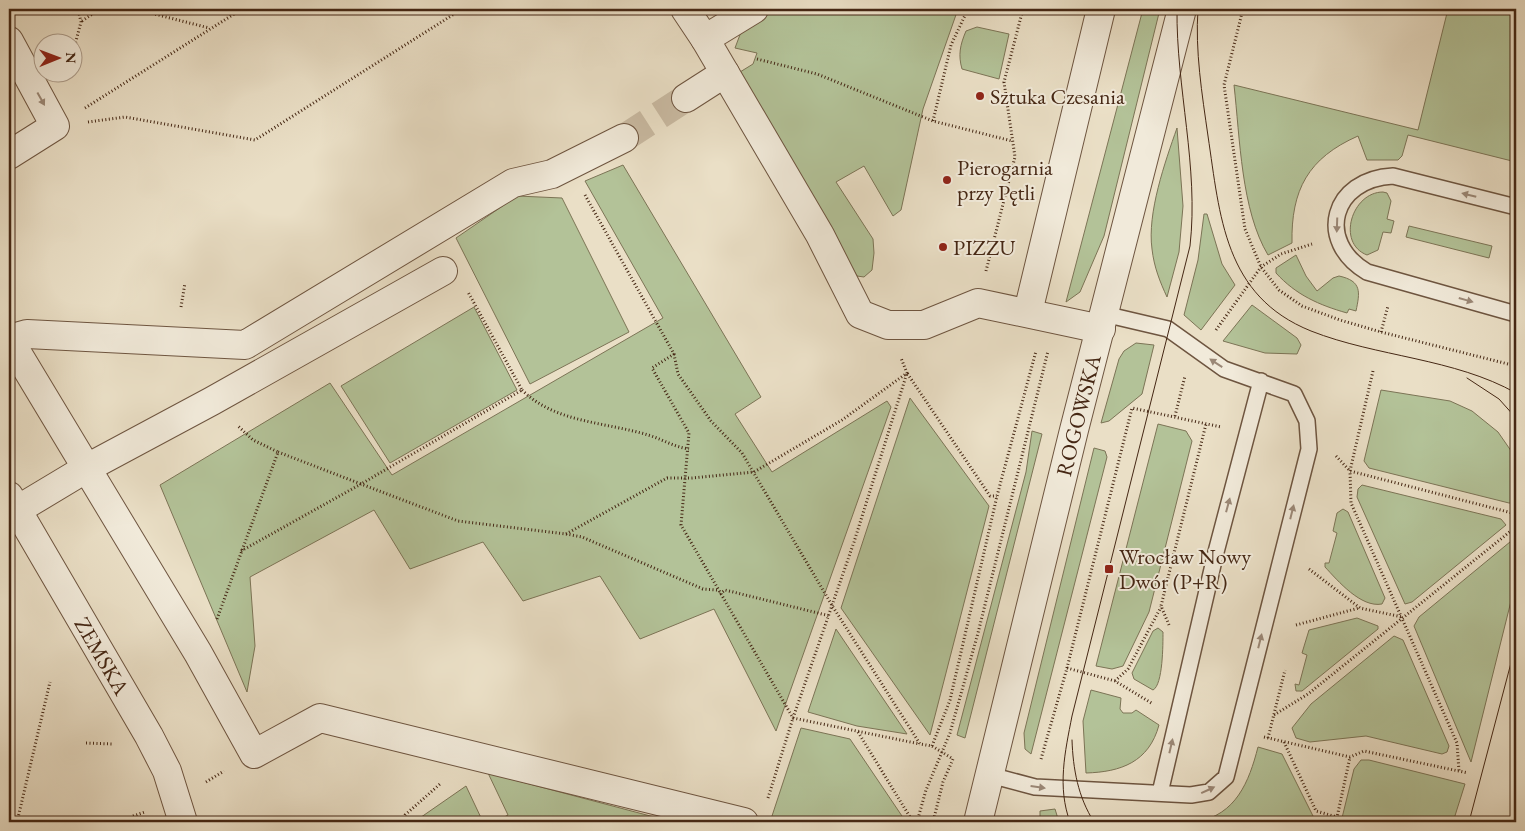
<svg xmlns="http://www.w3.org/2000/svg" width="1525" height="831" viewBox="0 0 1525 831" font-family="'EB Garamond',serif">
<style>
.green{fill:#b3c298;stroke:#7c7456}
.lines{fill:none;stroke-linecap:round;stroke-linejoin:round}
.minor-tunnel{stroke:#c9baa2;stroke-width:28;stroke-dasharray:28 14;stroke-linecap:butt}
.service-casing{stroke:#6e5540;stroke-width:18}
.minor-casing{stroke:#6e5540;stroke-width:30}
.tertiary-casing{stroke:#6e5540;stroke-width:30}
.path{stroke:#452714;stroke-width:3;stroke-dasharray:1 2.5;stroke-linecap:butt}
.service{stroke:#f1eada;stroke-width:15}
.minor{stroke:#f1eada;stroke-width:28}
.tertiary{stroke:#f1eada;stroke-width:28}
.tram{stroke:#452714;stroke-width:1}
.oneway{fill:#9b8877}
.poi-dot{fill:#8f2418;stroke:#f1eada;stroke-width:2}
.labels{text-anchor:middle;stroke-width:4;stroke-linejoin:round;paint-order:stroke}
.poi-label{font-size:22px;fill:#452714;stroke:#f1eada;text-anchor:start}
.street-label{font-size:22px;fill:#452714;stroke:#f1eada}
</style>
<rect width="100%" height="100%" fill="#eadfc6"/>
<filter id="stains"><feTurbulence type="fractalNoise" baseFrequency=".004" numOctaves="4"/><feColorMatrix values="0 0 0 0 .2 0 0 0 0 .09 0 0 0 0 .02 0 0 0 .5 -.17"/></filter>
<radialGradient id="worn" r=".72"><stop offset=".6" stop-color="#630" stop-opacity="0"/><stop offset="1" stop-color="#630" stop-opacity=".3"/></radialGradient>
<path class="green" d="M 770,9 L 958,9 L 923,109 L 901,210 L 893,216 L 864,166 L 836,182 L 873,239 L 874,253 L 872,270 L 864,277 L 857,276 L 740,72 L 753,64 L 757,53 L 735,48 L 744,24 Z
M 1143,9 L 1160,9 L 1104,236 L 1080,292 L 1066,302 Z
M 1448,9 L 1516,9 L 1516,162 L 1408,135 L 1402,156 L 1398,160 L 1367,160 L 1358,136 C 1308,158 1291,190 1292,243 L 1268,255 C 1241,210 1240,138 1234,85 L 1418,130 Z
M 977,27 L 1009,34 L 999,79 L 962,69 C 958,55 960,45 966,31 Z
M 1177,128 L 1183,206 L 1179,252 L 1167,297 C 1160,282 1154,267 1152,249 C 1147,213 1165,162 1177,128 Z
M 623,165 L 761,397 L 735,414 L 772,472 L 887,401 L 891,407 L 776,731 L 714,609 L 640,639 L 600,576 L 523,601 L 483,542 L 410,569 L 374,510 L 250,577 L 255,646 L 247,692 L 160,485 L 330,383 L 392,475 L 663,318 L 585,181 Z
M 1383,192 L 1387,193 L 1391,201 L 1387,219 L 1394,221 L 1391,233 L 1383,232 L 1378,250 L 1367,255 C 1336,243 1352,192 1383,192 Z
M 517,196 L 562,198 L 629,332 L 530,384 L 456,238 Z
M 1204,214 L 1207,214 L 1222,264 L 1235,285 L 1201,330 L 1184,315 L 1198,260 Z
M 1409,226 L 1492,246 L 1489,258 L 1406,237 Z
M 1296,255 L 1306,276 L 1317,291 L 1333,278 L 1339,276 C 1362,281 1360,292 1356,311 L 1349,309 L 1347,313 C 1319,305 1296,295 1276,273 L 1276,268 Z
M 1252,305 L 1297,338 L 1301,345 L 1297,354 L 1265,353 L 1223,341 Z
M 474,307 L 517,390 L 390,463 L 341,386 Z
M 1136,343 L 1154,345 L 1142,394 L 1109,421 L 1101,423 L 1119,359 L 1124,351 Z
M 1381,390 L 1450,401 L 1472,411 L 1498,432 L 1516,458 L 1516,503 L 1509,503 L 1369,468 L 1364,461 Z
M 910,398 L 989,506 L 930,735 L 841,608 Z
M 1158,424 L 1186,431 L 1192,441 L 1149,612 L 1123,666 L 1112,669 L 1096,666 Z
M 1032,431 L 1042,434 L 965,738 L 957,735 L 1026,472 Z
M 1094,448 L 1105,451 L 1107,457 L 1031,754 L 1025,749 L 1024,733 Z
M 1362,485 L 1501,519 L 1506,525 L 1412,602 L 1405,604 L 1357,497 L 1358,489 Z
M 1343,509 L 1348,512 L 1385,598 L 1382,604 C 1361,608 1338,581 1325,567 L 1325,563 L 1329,563 L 1337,533 L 1333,531 L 1337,513 Z
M 1516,537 L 1516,581 L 1471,762 L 1414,626 L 1419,617 Z
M 1357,618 L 1378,626 L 1378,629 L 1302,691 L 1296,691 L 1295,684 L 1299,685 L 1307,655 L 1302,653 L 1309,630 Z
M 1158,628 L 1163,632 C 1163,644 1163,685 1153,690 L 1134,679 L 1132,673 L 1153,631 Z
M 836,629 L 907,734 L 857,726 L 808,712 Z
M 1394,636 L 1403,640 L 1449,746 L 1447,752 L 1442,754 L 1366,736 L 1310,742 L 1296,738 L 1292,728 L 1311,704 Z
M 1091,690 L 1121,698 L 1120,709 L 1123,713 L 1132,713 L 1136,710 L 1159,725 C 1149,762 1121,772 1086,773 L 1083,721 Z
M 801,728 L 850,739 L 904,819 L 897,822 L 784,822 L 771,819 Z
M 1258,747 L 1282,754 L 1314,818 L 1313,822 L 1196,822 C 1236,815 1249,782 1258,747 Z
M 1361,760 L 1369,760 L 1465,784 L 1453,822 L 1341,822 L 1354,769 Z
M 488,773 L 673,822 L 495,822 L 508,815 Z
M 466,786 L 483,822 L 414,822 Z
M 1055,809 L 1059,822 L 1040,822 L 1040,811 Z"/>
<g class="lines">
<path class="minor-tunnel" d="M 624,138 L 686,98"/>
<defs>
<path id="service" d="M 1516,207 L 1393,176 C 1332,179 1315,241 1367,272 L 1516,314
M 990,775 L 1035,787 L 1191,795 L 1209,792 L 1226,777 L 1309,449 L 1307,421 L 1294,394 L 1224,369 L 1168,329 L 1104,314
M 1160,793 L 1216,552 L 1261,381"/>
<g id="minor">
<path d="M 685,9 L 705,39"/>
<path d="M 754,9 L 705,39 L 820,235 L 860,314 L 888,325 L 924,325 L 978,303 L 1101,329"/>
<path d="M 9,41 L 55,126 L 9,155"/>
<path d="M 686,98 L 725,73"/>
<path d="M 1028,312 L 1101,9"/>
<path d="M 9,339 L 27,334 L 245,345 L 513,183 L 552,174 L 624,138"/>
<path d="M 10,341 L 198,653 L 254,754 L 320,718 L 744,822"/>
<path id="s1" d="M 9,496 L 149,736 L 167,771 L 183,822"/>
<path d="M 17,510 L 87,468 L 212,401 L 443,271"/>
</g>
<g id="tertiary">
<path id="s2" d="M 978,822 L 1074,430 L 1182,9"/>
</g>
</defs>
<use href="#service" class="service-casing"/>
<use href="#minor" class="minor-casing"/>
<use href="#tertiary" class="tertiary-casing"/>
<path class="path" d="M 135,9 L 209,28
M 640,9 L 652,11
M 1243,9 L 1224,85 L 1245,229 L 1261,267 L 1279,290 L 1302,306 L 1340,320 L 1381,332 L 1516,366
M 82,21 L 100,9
M 72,56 L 81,22 L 78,9
M 757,59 L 817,74 L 933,121 L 1012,141
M 85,108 L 242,9
M 933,121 L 951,45 L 968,9
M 88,122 L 125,117 L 255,140 L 462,9
M 585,195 L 674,354 L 652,368 L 689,433 L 681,525 L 793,718 L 920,744
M 986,271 L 1015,157 L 1004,82 L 1023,9
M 181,307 L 185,283
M 1216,330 L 1261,267 L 1281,254 L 1312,244
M 1381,332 L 1388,306
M 674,354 L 678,374 L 711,421 L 742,453 L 833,607 L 920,744 L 932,746 L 953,759 L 943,782 L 933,822
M 1373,371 L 1350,471 L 1351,503 L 1457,743 L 1459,771
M 522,390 C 555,423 606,422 648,435 C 662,439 674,447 689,449
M 1175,416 L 1185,376
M 278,452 L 361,484 L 522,390 L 468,292
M 1336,456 L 1350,471 L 1516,514
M 566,534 L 582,537 L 703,589 L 717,590
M 241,551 L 361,484 L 458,521 L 566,534 L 667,478 L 692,478 L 754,472 L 842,420 L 907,373 L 901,358
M 1309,569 L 1360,608 L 1402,617
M 720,594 L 725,590 L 830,616
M 217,619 L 278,452 L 253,440 L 238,426
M 1169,625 L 1161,606 L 1206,424
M 1296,625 L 1359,608
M 1067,668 L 1115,681 L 1153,704
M 1115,681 L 1128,669 L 1161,607
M 1274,715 L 1308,694 L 1512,530 L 1516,520
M 858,732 L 913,822
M 1264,737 L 1350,757 L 1364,751 L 1468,773
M 1268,738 L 1285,670
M 1284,742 L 1316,811 L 1337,817
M 86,743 L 113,744
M 932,746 L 950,700 L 997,496 L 1036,351
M 1041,759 L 1067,668 L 1132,408 L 1221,427
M 206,782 L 224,771
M 768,798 L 793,718 L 854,542 L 907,373 L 990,496 L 997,496
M 133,816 L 145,812
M 9,819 L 37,822
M 17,822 L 50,682
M 404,822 L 405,815 L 440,784
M 917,822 L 926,790 L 950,733 L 978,633 L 1048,351
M 1336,822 L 1350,757"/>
<use href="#service" class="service"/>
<use href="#minor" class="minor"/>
<use href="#tertiary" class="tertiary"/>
<path class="tram" d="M 1198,9 C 1195,51 1202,94 1208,136 C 1220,216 1224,296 1311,331 C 1377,357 1454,358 1516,393
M 1467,378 L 1499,399 L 1516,418
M 1072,740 C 1073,769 1078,797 1094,822
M 1070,822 C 1057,787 1065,752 1072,716 L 1190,246 C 1199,167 1176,88 1177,9
M 1469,822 L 1516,644
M 1511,822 L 1516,806"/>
</g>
<defs><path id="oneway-solid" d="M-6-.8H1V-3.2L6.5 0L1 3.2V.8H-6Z" transform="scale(1.25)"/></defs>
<g class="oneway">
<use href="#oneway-solid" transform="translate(41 99) rotate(61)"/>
<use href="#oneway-solid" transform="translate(1469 195) rotate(-166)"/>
<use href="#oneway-solid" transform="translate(1337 225) rotate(92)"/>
<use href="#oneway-solid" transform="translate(1466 300) rotate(16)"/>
<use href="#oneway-solid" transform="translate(1216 363) rotate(-147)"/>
<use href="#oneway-solid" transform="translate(1228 505) rotate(-75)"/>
<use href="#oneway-solid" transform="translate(1292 512) rotate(-76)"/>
<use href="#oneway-solid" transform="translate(1260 641) rotate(-76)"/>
<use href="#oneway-solid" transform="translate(1171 746) rotate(-77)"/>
<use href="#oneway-solid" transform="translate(1038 787) rotate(8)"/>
<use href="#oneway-solid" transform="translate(1208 790) rotate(-25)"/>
</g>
<g class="poi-dot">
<circle cx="980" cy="96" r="5"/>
<circle cx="947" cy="180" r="5"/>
<circle cx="943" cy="247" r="5"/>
<rect x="1104" y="564" width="10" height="10" rx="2.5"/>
</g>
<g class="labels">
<g class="poi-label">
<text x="990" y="104">Sztuka Czesania</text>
<text x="957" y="175">Pierogarnia<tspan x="957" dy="25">przy Pętli</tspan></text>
<text x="953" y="255">PIZZU</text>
<text x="1119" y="564">Wrocław Nowy<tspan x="1119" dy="25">Dwór (P+R)</tspan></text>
</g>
<g class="street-label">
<text dy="8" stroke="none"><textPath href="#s2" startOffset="419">ROGOWSKA</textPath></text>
<text dy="8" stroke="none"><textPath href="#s1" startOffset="185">ZEMSKA</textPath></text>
</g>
</g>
<rect width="1525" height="831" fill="none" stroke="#eadfc6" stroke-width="30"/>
<rect x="10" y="10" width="1505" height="811" fill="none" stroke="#452714" stroke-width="2.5"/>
<rect x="15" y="15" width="1495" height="801" fill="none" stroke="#452714"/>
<g transform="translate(58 58) rotate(89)"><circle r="24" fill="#f1eada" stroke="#ac9c8b"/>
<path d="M0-4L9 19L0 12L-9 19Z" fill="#8f2418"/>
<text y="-8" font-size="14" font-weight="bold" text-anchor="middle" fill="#452714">N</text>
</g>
<rect width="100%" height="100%" filter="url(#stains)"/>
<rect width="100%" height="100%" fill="url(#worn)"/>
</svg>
